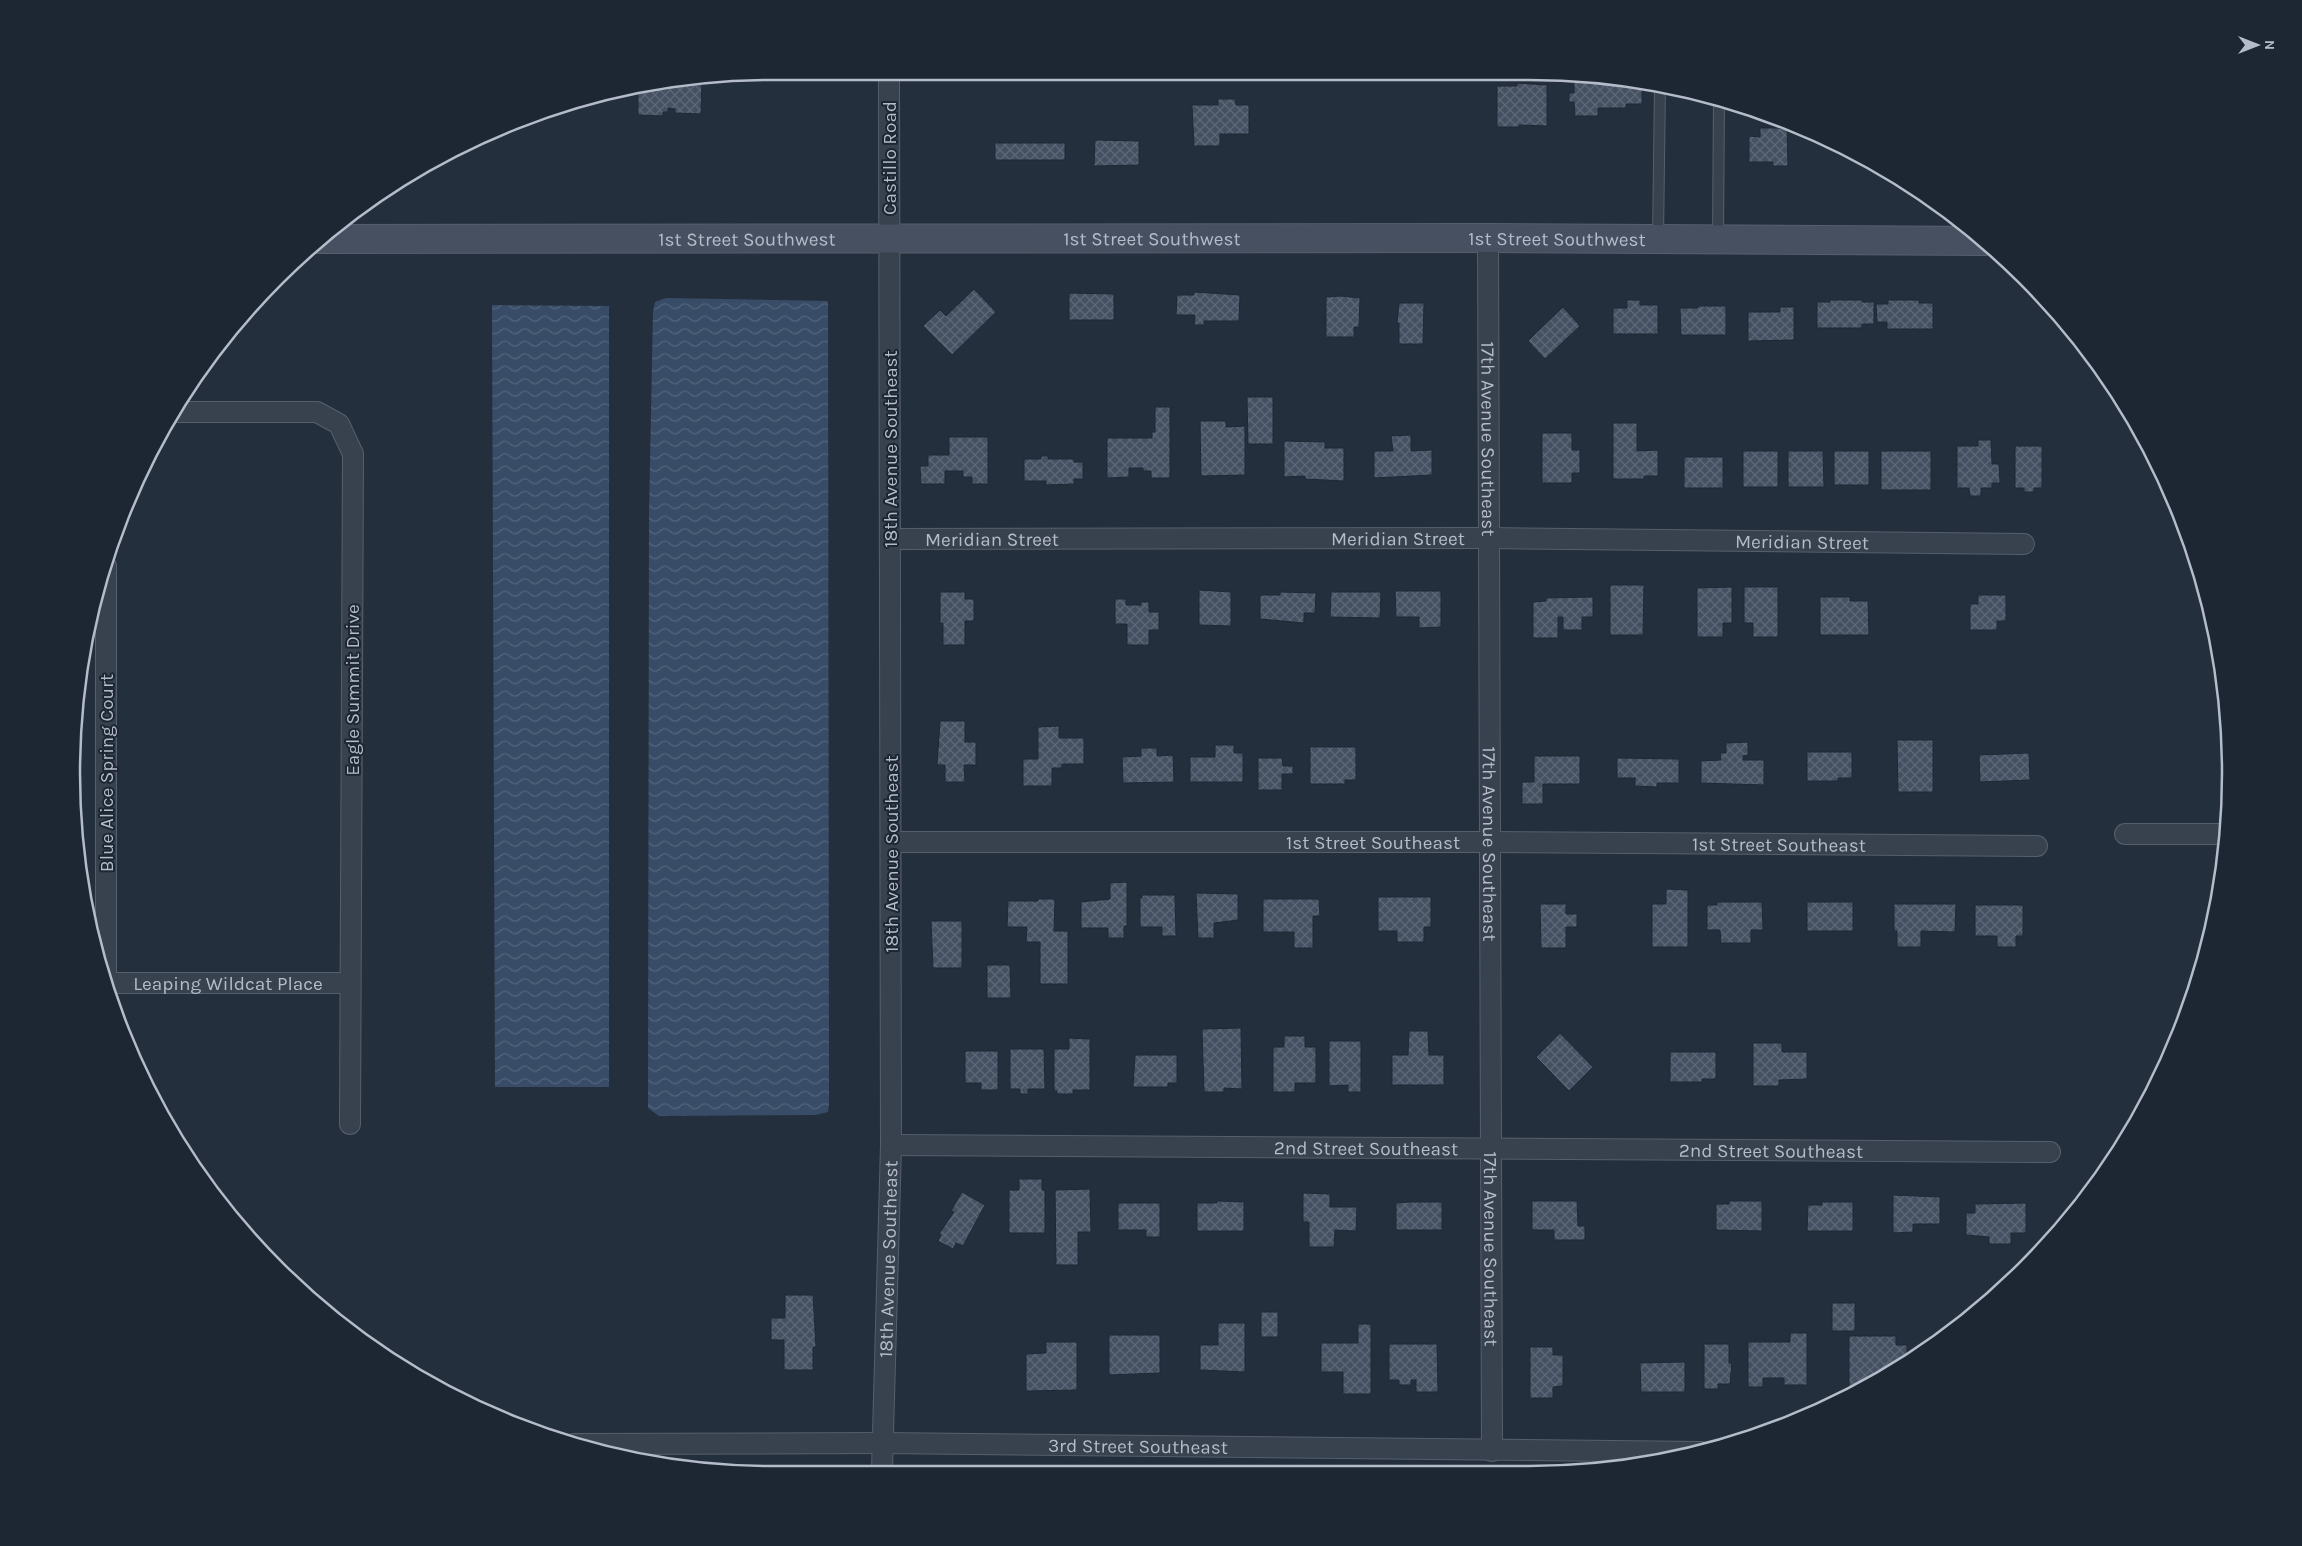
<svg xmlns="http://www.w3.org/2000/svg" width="2302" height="1546" viewBox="0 0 2302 1546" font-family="Karla,sans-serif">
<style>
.water{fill:url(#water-waves)}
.building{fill:url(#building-cross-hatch);stroke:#1f2835}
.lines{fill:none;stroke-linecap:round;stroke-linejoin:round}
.lane-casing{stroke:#565f6c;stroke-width:12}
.street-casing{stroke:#565f6c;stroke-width:22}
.secondary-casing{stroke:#565f6c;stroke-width:30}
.lane{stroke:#38414e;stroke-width:10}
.street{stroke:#38414e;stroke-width:20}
.secondary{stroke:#465061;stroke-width:28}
.labels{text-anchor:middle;stroke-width:4;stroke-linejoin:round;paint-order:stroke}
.street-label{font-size:19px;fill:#b4bcc9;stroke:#1d2633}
.rim{fill:none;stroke:#b4bcc9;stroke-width:2.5}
</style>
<defs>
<pattern id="water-waves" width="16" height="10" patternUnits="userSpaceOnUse" patternTransform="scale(1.25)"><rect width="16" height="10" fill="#394c67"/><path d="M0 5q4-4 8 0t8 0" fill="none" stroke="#53647b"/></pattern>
<pattern id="building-cross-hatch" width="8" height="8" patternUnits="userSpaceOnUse" patternTransform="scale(1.25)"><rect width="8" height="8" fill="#455162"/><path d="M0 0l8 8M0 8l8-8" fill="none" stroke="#5d6877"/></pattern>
</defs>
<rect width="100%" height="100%" fill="#242f3e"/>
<path class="water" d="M 666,298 L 828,301 L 829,1104 L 828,1112 L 815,1115 L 659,1116 L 648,1108 L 649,515 L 653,312 L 655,302 Z
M 492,305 L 609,306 L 609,1087 L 495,1087 Z"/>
<path class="building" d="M 1568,77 L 1621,77 L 1642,81 L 1642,104 L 1626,104 L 1626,108 L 1598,108 L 1598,116 L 1575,116 L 1574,102 L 1569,102 L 1569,93 L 1574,93 L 1574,83 L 1568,83 Z
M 680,78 L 702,80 L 701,114 L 675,113 L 675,109 L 668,108 L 668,112 L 663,112 L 663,116 L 638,115 L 638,87 Z
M 1517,83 L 1547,85 L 1547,126 L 1519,125 L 1519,127 L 1497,127 L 1497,86 L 1517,86 Z
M 1218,99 L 1235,99 L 1236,105 L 1249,105 L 1249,134 L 1220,134 L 1220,146 L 1194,146 L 1192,105 L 1218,105 Z
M 1760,128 L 1787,128 L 1788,166 L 1773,166 L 1773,162 L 1749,162 L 1749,136 L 1760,137 Z
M 1095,140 L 1139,141 L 1139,165 L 1094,166 Z
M 995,143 L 1065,143 L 1065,160 L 995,160 Z
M 974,289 L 996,312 L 952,355 L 923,326 L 940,310 L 946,316 Z
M 1194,292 L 1240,295 L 1239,321 L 1204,321 L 1204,325 L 1194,325 L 1195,315 L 1176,315 L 1177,295 L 1194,295 Z
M 1069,293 L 1114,294 L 1114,320 L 1069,320 Z
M 1341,296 L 1360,298 L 1359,327 L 1354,327 L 1354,337 L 1326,337 L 1326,297 Z
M 1627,300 L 1640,300 L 1640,305 L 1658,305 L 1658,334 L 1613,334 L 1613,308 L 1627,308 Z
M 1830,300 L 1862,300 L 1862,302 L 1874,302 L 1874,324 L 1862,324 L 1862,328 L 1817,328 L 1817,302 L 1830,302 Z
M 1888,300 L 1919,300 L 1919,303 L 1933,303 L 1933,329 L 1887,329 L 1887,322 L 1877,322 L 1876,304 L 1888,304 Z
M 1399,303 L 1424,303 L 1423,344 L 1399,344 L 1399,323 L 1397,323 Z
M 1698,306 L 1726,306 L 1726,335 L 1681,335 L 1680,308 L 1698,308 Z
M 1563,307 L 1580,326 L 1545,359 L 1528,341 Z
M 1780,307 L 1794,307 L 1794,340 L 1748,341 L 1748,312 L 1780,312 Z
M 1247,397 L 1273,397 L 1273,444 L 1248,444 Z
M 1155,407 L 1170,407 L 1170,478 L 1151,478 L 1151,471 L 1143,471 L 1143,468 L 1129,468 L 1129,477 L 1107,478 L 1107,438 L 1152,438 L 1152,432 L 1155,432 Z
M 1200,421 L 1226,421 L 1226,427 L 1245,426 L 1245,475 L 1201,476 Z
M 1613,423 L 1637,423 L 1637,451 L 1658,450 L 1658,476 L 1644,476 L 1644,479 L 1613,479 Z
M 1542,433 L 1572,433 L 1572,450 L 1580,450 L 1580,473 L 1572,473 L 1572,483 L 1542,483 Z
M 1411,435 L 1411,451 L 1432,450 L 1432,475 L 1374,478 L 1374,451 L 1393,451 L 1391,436 Z
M 949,437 L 988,437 L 988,484 L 972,484 L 972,477 L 963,477 L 963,471 L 945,471 L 945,484 L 921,484 L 920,466 L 928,466 L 928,455 L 949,455 Z
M 1978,440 L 1991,440 L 1992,464 L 1999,464 L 2000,483 L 1992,483 L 1992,488 L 1981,488 L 1981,496 L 1970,496 L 1969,488 L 1957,488 L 1957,446 L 1978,446 Z
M 1284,441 L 1325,442 L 1325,448 L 1344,448 L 1344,481 L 1305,479 L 1305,476 L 1284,477 Z
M 2015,446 L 2042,446 L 2042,488 L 2034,488 L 2034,492 L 2024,492 L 2024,488 L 2015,488 Z
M 1743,451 L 1778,451 L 1778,487 L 1743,487 Z
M 1788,451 L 1823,451 L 1824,487 L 1788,487 Z
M 1834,451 L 1869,451 L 1869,485 L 1834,485 Z
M 1881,451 L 1931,451 L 1931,490 L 1881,490 Z
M 1041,456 L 1048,456 L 1048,459 L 1074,459 L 1074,462 L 1083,462 L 1083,479 L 1074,479 L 1074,484 L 1046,485 L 1046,481 L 1024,481 L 1024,459 L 1041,459 Z
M 1684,457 L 1723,457 L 1723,488 L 1684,488 Z
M 1610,585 L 1644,585 L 1643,635 L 1610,635 Z
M 1732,587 L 1732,623 L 1723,623 L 1723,637 L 1697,637 L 1697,588 Z
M 1744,587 L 1778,587 L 1778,637 L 1753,637 L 1753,623 L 1744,623 Z
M 1199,590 L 1231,592 L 1231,626 L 1199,625 Z
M 1395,591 L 1441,591 L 1441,627 L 1419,628 L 1419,617 L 1396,617 Z
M 940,592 L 965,592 L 965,599 L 974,599 L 974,621 L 965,621 L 965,645 L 943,645 L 943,623 L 940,623 Z
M 1280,592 L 1316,593 L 1315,613 L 1304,613 L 1304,623 L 1260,619 L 1260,595 L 1280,595 Z
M 1331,592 L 1381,592 L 1380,618 L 1330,617 Z
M 1978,595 L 2006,595 L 2006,621 L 1997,621 L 1997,630 L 1970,630 L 1970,604 L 1978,604 Z
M 1593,597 L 1593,617 L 1582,617 L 1582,630 L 1563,630 L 1563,617 L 1558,617 L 1558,638 L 1533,638 L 1533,602 L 1546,601 L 1546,598 Z
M 1820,597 L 1850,597 L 1850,601 L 1868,601 L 1869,635 L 1820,635 Z
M 1115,599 L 1126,599 L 1126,605 L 1141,605 L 1141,602 L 1149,602 L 1149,612 L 1159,612 L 1159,630 L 1149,630 L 1149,645 L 1127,645 L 1127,624 L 1115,624 Z
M 940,721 L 965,721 L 965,742 L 976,742 L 976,765 L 964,765 L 965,782 L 945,782 L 945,765 L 937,765 Z
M 1059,726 L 1059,738 L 1084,738 L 1084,764 L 1062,764 L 1062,768 L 1052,768 L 1052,786 L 1023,786 L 1023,759 L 1038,759 L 1038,727 Z
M 1897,740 L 1933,740 L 1933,792 L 1898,792 Z
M 1748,742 L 1748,755 L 1743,756 L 1743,760 L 1764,760 L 1764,785 L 1701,783 L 1701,761 L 1721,760 L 1720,753 L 1726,753 L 1726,743 Z
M 1215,745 L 1234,745 L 1234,753 L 1243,753 L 1243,782 L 1190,782 L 1190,757 L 1215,757 Z
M 1310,747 L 1356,747 L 1356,780 L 1345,780 L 1345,784 L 1310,784 Z
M 1141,748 L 1157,748 L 1157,756 L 1173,755 L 1174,782 L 1123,783 L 1122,757 L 1141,756 Z
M 1807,752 L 1852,752 L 1852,778 L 1838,778 L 1838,781 L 1807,781 Z
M 2029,753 L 2030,780 L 1980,782 L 1979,755 Z
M 1534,756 L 1580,756 L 1580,784 L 1543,784 L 1543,804 L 1522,804 L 1522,782 L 1534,782 Z
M 1258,758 L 1282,758 L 1283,766 L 1293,766 L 1293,774 L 1282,774 L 1282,790 L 1258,790 Z
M 1617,758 L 1679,759 L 1679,783 L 1657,783 L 1657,787 L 1635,786 L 1635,778 L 1617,778 Z
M 1127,882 L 1127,926 L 1124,926 L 1124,938 L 1108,938 L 1108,928 L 1081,928 L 1081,902 L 1110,899 L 1110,883 Z
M 1666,889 L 1688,890 L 1688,947 L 1652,947 L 1652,904 L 1666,904 Z
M 1196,893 L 1238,894 L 1238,920 L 1214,923 L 1214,938 L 1198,938 Z
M 1142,895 L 1175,895 L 1176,936 L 1162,936 L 1162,927 L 1140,927 L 1140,898 L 1142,898 Z
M 1378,897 L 1431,897 L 1431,927 L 1424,927 L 1424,942 L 1397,942 L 1397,931 L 1378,931 Z
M 1038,899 L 1055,899 L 1054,931 L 1068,931 L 1068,984 L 1040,984 L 1040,942 L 1026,942 L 1027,927 L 1007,927 L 1008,901 L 1038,901 Z
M 1263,899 L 1319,899 L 1320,916 L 1313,916 L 1313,948 L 1294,948 L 1294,932 L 1263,932 Z
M 1717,902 L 1762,902 L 1763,930 L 1751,930 L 1751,943 L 1721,943 L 1720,930 L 1707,930 L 1707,905 L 1717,905 Z
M 1807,902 L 1853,902 L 1853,931 L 1807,931 Z
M 1540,904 L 1566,904 L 1566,914 L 1577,914 L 1577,927 L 1566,927 L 1566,948 L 1541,948 Z
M 1894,904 L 1956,904 L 1955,932 L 1921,931 L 1921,947 L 1897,947 L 1897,931 L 1894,931 Z
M 1975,905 L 2023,905 L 2023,936 L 2016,936 L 2016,947 L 1997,947 L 1997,936 L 1975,936 Z
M 931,921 L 962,921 L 962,968 L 933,968 Z
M 987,965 L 1010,965 L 1011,998 L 987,998 Z
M 1241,1028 L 1242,1089 L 1224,1088 L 1224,1092 L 1204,1092 L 1202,1029 Z
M 1409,1031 L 1428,1031 L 1429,1055 L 1444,1055 L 1444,1085 L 1392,1085 L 1392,1055 L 1408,1055 Z
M 1560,1033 L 1593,1067 L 1569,1091 L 1536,1057 Z
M 1284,1036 L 1305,1036 L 1305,1047 L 1316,1047 L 1316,1083 L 1295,1083 L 1295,1092 L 1273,1092 L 1273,1047 L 1284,1047 Z
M 1069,1038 L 1090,1039 L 1090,1090 L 1073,1090 L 1073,1094 L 1057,1094 L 1057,1091 L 1054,1091 L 1054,1049 L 1069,1049 Z
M 1329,1041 L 1361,1041 L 1361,1092 L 1348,1092 L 1348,1085 L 1329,1086 Z
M 1753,1043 L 1782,1043 L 1782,1052 L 1807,1052 L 1807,1079 L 1779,1080 L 1779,1086 L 1753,1086 Z
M 1010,1049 L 1044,1049 L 1045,1089 L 1028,1089 L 1028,1094 L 1020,1094 L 1020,1089 L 1010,1089 Z
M 965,1051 L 998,1051 L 998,1090 L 981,1090 L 981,1083 L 965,1083 Z
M 1670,1052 L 1716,1052 L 1716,1079 L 1702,1079 L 1702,1082 L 1670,1082 Z
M 1135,1055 L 1177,1055 L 1177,1083 L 1168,1083 L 1168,1087 L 1133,1087 Z
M 1019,1179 L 1042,1179 L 1042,1190 L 1045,1190 L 1045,1233 L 1009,1233 L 1009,1190 L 1019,1190 Z
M 1090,1189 L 1091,1232 L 1078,1232 L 1078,1265 L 1056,1265 L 1055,1190 Z
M 962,1192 L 985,1205 L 963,1246 L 956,1243 L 953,1249 L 938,1241 L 941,1235 L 939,1234 L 954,1212 L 951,1211 Z
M 1303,1193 L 1330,1194 L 1330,1207 L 1357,1207 L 1356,1231 L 1335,1230 L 1334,1247 L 1309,1247 L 1309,1222 L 1303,1222 Z
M 1893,1195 L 1940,1197 L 1940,1224 L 1913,1224 L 1913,1232 L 1893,1233 Z
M 1217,1201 L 1244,1202 L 1244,1231 L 1197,1231 L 1197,1203 L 1217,1203 Z
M 1532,1201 L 1577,1201 L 1578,1226 L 1585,1226 L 1585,1240 L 1554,1240 L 1554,1230 L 1532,1230 Z
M 1729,1201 L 1762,1201 L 1762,1231 L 1716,1230 L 1716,1204 L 1729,1204 Z
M 1409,1202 L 1442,1202 L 1442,1230 L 1396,1230 L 1396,1203 Z
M 1822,1202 L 1853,1202 L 1853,1231 L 1807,1231 L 1808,1205 L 1822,1205 Z
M 1118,1203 L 1160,1203 L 1160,1237 L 1146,1237 L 1146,1230 L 1118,1230 Z
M 2026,1203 L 2026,1233 L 2011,1233 L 2011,1244 L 1989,1244 L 1989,1237 L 1966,1235 L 1966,1213 L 1975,1213 L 1975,1204 Z
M 785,1295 L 813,1295 L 816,1347 L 813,1347 L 813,1370 L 784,1370 L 784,1340 L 771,1340 L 771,1318 L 785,1318 Z
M 1832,1303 L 1855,1303 L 1855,1331 L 1832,1331 Z
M 1261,1312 L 1278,1312 L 1278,1337 L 1261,1337 Z
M 1218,1323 L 1245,1323 L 1245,1372 L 1200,1370 L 1200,1345 L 1218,1345 Z
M 1358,1324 L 1371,1324 L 1371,1394 L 1343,1394 L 1343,1372 L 1321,1372 L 1321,1343 L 1358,1343 Z
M 1790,1333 L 1807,1333 L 1807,1385 L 1784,1385 L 1784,1378 L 1763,1378 L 1763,1387 L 1748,1387 L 1748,1342 L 1790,1342 Z
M 1109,1335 L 1160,1335 L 1160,1373 L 1109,1375 Z
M 1849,1336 L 1896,1336 L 1896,1345 L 1907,1345 L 1907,1361 L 1859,1390 L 1849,1390 Z
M 1046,1342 L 1077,1342 L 1077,1390 L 1026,1391 L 1026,1354 L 1046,1353 Z
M 1389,1344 L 1437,1344 L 1438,1392 L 1416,1392 L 1416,1380 L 1411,1380 L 1411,1385 L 1399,1385 L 1399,1380 L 1389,1380 Z
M 1704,1344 L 1729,1344 L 1729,1363 L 1732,1363 L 1730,1384 L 1718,1384 L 1718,1389 L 1704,1389 Z
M 1530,1347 L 1553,1347 L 1553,1355 L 1563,1355 L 1563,1386 L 1553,1387 L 1553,1398 L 1530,1398 Z
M 1685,1362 L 1685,1392 L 1641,1392 L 1640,1363 Z"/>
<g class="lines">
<defs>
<path id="lane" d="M 1718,238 L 1719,98
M 1658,239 L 1660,85"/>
<g id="street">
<path id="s1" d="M 1488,238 L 1492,1451"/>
<path d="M 178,412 L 317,412 L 339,424 L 353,454 L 350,1124"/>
<path id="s2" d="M 890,539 L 1490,538 L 2024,544"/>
<path d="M 106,566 L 106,980"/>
<path d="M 2125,834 L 2226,834"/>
<path id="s3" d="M 891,842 L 1491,842 L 2037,846"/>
<path id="s4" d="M 107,983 L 350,983"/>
<path id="s5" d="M 891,1145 L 2050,1152"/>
<path id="s6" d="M 574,1444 L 882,1443 L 1701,1452"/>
<path id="s7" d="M 882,1470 L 891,1145 L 889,77"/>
</g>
<g id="secondary">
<path id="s8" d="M 318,239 L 1488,238 L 1985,241"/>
</g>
</defs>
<use href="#lane" class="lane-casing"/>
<use href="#street" class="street-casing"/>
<use href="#secondary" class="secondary-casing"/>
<use href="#lane" class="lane"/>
<use href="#street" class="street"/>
<use href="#secondary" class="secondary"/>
</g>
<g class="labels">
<g class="street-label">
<text transform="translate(889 158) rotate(-90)" y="7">Castillo Road</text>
<text dy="7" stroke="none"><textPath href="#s8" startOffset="429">1st Street Southwest</textPath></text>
<text dy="7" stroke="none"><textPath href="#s8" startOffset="834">1st Street Southwest</textPath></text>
<text dy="7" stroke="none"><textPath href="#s8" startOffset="1239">1st Street Southwest</textPath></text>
<text dy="7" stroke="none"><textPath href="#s1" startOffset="201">17th Avenue Southeast</textPath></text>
<text transform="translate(890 449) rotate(-90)" y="7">18th Avenue Southeast</text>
<text dy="7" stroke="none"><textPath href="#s2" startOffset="508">Meridian Street</textPath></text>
<text dy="7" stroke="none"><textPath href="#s2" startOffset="102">Meridian Street</textPath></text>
<text dy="7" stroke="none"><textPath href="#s2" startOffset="912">Meridian Street</textPath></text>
<text transform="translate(352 690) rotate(-90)" y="7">Eagle Summit Drive</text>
<text transform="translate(106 773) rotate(-90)" y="7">Blue Alice Spring Court</text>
<text dy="7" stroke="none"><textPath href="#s3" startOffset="482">1st Street Southeast</textPath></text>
<text dy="7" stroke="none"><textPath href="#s1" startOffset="606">17th Avenue Southeast</textPath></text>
<text dy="7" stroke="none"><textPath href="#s3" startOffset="888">1st Street Southeast</textPath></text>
<text transform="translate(891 854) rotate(-90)" y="7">18th Avenue Southeast</text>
<text dy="7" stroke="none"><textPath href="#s4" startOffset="121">Leaping Wildcat Place</textPath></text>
<text dy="7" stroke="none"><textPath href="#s5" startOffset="475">2nd Street Southeast</textPath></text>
<text dy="7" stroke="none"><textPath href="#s5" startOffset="880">2nd Street Southeast</textPath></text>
<text dy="7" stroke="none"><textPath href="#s1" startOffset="1011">17th Avenue Southeast</textPath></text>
<text dy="7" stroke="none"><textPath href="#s7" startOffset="211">18th Avenue Southeast</textPath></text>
<text dy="7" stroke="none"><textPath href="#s6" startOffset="564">3rd Street Southeast</textPath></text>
</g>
</g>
<path d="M0 0H2302V1546H0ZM773 80H1529A693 693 0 0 1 2222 773V773A693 693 0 0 1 1529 1466H773A693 693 0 0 1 80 773V773A693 693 0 0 1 773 80Z" fill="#1d2633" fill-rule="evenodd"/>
<path class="rim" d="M773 80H1529A693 693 0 0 1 2222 773V773A693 693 0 0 1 1529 1466H773A693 693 0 0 1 80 773V773A693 693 0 0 1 773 80Z"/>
<g transform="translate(2257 45) rotate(90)" stroke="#1d2633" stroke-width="4" paint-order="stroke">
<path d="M0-4L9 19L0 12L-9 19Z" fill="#b4bcc9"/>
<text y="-8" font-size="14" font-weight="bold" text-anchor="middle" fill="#b4bcc9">N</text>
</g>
</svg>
